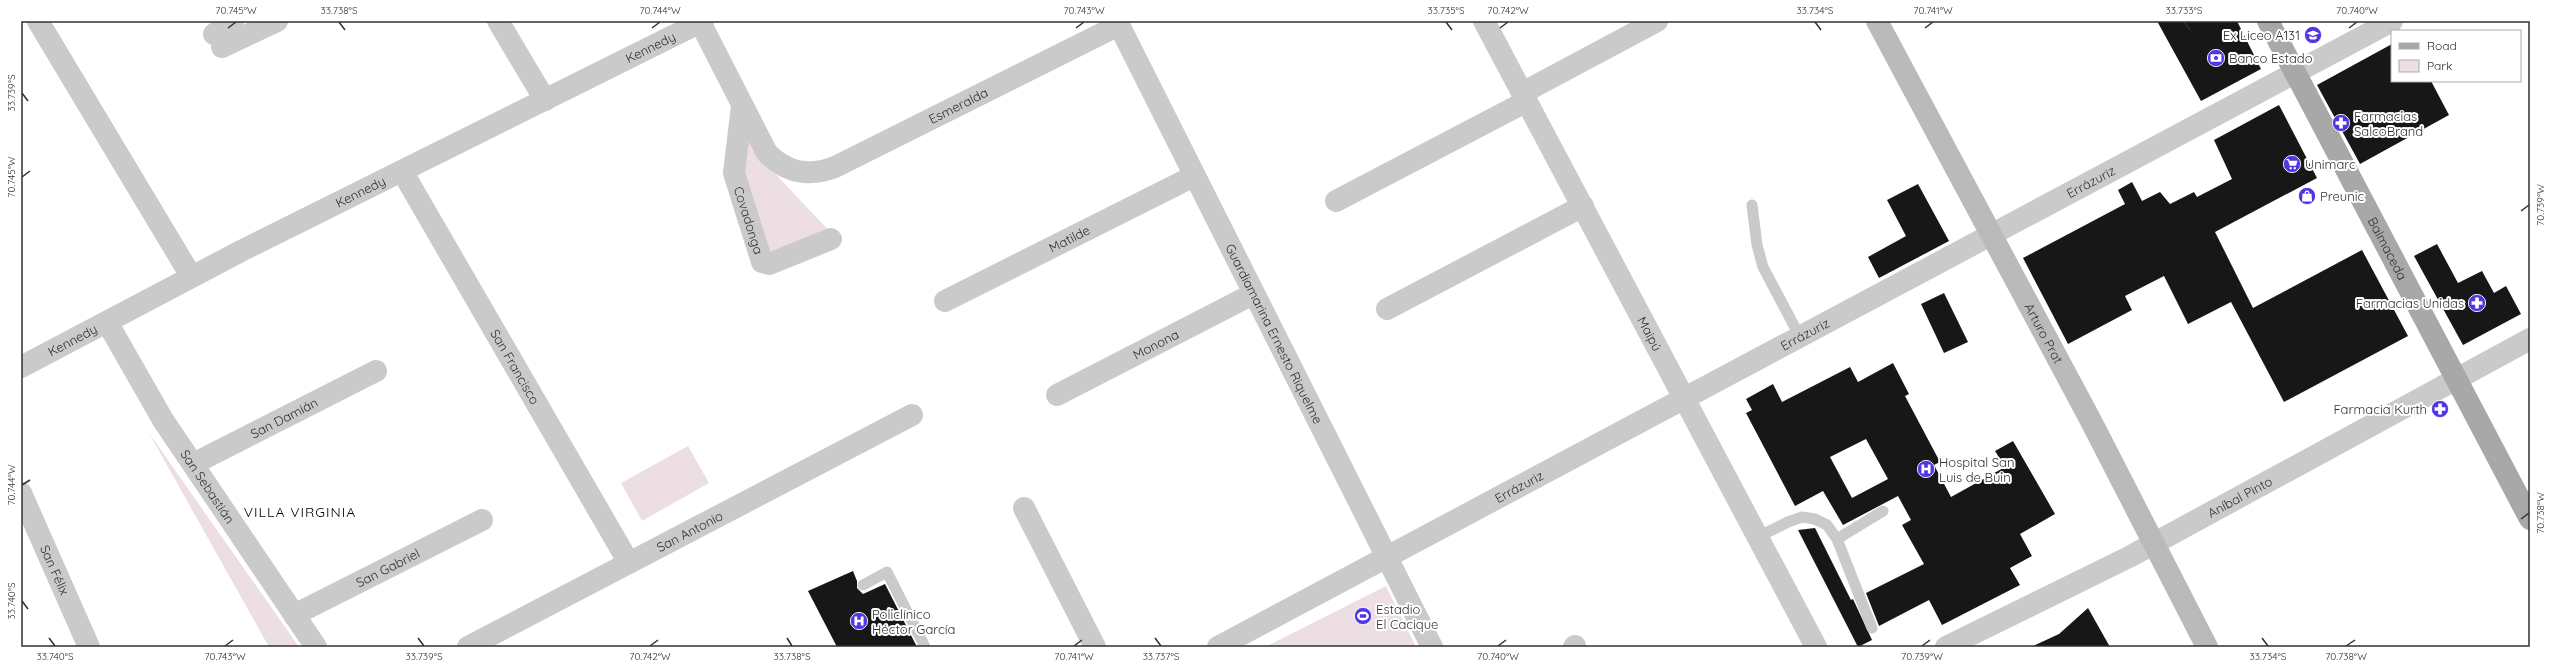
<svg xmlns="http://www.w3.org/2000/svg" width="2551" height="668" viewBox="0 0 2551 668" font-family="Quicksand,sans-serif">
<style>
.green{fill:#ecdee3}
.building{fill:#171717;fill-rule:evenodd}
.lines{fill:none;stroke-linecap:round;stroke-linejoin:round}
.service{stroke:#cacaca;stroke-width:11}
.minor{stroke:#cacaca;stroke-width:22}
.tertiary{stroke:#cacaca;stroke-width:22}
.secondary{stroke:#bababa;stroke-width:22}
.primary{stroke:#a8a8a8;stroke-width:22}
.ticks{fill:none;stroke:#303030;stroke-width:1.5}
.labels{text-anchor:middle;stroke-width:4;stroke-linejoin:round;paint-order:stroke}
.poi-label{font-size:13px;fill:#303030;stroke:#fff;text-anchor:start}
.street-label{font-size:13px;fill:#303030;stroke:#fff}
.neighbourhood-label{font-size:14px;letter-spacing:1px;fill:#000;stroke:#fff}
.neatline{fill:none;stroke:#303030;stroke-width:1.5}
.ticks-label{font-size:10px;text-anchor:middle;fill:#303030}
</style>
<rect width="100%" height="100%" fill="#fff"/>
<path class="green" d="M 745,132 L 768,166 L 832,234 L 768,259 L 740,167 Z
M 149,433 L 299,647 L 269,647 Z
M 688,446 L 709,483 L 642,521 L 621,483 Z
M 1386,586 L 1416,647 L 1265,647 Z"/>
<path class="building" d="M 2157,21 L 2237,21 L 2261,69 L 2201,101 Z
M 2392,44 L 2392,81 L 2431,81 L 2449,115 L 2360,164 L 2317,85 Z
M 2279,105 L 2317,178 L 2215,232 L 2253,308 L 2362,250 L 2408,336 L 2284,402 L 2231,302 L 2188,324 L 2164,276 L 2125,296 L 2132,310 L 2068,344 L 2023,258 L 2125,204 L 2118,190 L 2132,182 L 2142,201 L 2160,192 L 2170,204 L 2194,192 L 2197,197 L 2232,179 L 2214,140 Z
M 1918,184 L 1949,241 L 1879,278 L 1868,257 L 1906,236 L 1887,200 Z
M 2437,244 L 2458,283 L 2482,271 L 2494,293 L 2506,286 L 2521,314 L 2463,345 L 2414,256 Z
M 1944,293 L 1968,342 L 1944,353 L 1921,304 Z
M 1893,363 L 1909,394 L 1905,396 L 1940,462 L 1934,465 L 1951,497 L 2005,467 L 1995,451 L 2013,441 L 2055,514 L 2020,534 L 2032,556 L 2010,568 L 2020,585 L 1942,625 L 1929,600 L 1879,626 L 1866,593 L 1924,564 L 1902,525 L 1911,520 L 1898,496 L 1843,525 L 1823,491 L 1795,506 L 1746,413 L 1752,410 L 1746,399 L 1773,384 L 1782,402 L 1850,367 L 1858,382 ZM 1866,439 L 1888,479 L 1852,498 L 1830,457 Z
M 1815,528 L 1851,600 L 1853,599 L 1872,640 L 1858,647 L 1798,530 Z
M 853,571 L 857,581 L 857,588 L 863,594 L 885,584 L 917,647 L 837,647 L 808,591 Z
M 2088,608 L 2110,647 L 2031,647 L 2059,634 Z"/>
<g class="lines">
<path class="service" d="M 1752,205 L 1757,245 L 1763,267 L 1800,337
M 1758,537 L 1788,522 L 1802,517 L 1815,519 L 1827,525 L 1837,539 L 1872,628
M 1837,539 L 1883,511
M 863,585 L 887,572 L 925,647"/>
<g class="minor">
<path d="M 38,21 L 191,276"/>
<path d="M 498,21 L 545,100"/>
<path id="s1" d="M 1117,21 L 1432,647"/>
<path id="s2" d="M 700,22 L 767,153 C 787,173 809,177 835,167 L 1119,25"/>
<path d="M 214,34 L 233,21"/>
<path d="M 222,47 L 277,21"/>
<path id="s3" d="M 742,106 L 734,173 L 762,262 L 769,264 L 831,239"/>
<path id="s4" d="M 402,171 L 629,563"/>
<path d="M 1336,201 L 1527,101"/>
<path id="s5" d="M 945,301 L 1194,176"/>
<path d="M 1387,309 L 1583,206"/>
<path id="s6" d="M 1057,395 L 1253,294"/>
<path id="s7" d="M 193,464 L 376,371"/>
<path d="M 1024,508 L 1095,647"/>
<path id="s8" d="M 294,615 L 482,520"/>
<path id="s9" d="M 468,647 L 912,415"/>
<path d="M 1574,647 L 1575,646"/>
</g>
<g class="tertiary">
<path id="s10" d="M 1484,21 L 1816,647"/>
<path d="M 1522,93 L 1657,21"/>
<path id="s11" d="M 107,322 L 163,420 L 316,647"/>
<path id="s12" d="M 21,367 L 241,251 L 703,21"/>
<path id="s13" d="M 21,493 L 89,647"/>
<path id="s14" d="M 1218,647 L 2392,21"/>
<path id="s15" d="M 1946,647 L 2129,557 L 2530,339"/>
</g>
<path class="secondary" id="s16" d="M 1877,21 L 2091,421 L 2207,647"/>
<path class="primary" id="s17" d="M 2268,21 L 2530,519"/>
</g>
<path class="ticks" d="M 339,22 L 345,30M 1446,22 L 1452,30M 1815,22 L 1821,30M 2184,22 L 2190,30M 228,28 L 236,22M 652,28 L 660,22M 1076,28 L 1084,22M 1500,28 L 1508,22M 1925,28 L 1933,22M 2349,28 L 2357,22M 22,93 L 28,101M 22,177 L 30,171M 2521,211 L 2529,205M 22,485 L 30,480M 2521,519 L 2529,513M 22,601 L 28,609M 49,638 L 55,646M 418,638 L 424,646M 787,638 L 792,646M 1155,638 L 1161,646M 2262,638 L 2268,646M 225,646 L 233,640M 650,646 L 658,640M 1074,646 L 1082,640M 1498,646 L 1506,640M 1922,646 L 1930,640M 2346,646 L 2355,640"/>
<defs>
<symbol id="school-disc" viewBox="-11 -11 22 22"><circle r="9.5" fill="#4e36e3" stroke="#fff"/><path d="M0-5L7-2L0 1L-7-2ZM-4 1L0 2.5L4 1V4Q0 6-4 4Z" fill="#fff"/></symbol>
<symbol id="bank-disc" viewBox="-11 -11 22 22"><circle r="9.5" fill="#4e36e3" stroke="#fff"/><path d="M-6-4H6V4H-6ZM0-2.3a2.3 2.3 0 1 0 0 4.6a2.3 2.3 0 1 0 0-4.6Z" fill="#fff"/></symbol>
<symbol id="pharmacy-disc" viewBox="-11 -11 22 22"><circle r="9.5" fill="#4e36e3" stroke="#fff"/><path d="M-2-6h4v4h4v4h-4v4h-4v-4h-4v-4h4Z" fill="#fff"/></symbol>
<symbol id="supermarket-disc" viewBox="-11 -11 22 22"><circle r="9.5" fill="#4e36e3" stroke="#fff"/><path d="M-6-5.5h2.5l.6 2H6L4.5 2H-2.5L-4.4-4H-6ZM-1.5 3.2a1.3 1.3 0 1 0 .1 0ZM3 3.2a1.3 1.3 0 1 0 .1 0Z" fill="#fff"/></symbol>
<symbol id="shop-disc" viewBox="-11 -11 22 22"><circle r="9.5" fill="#4e36e3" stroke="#fff"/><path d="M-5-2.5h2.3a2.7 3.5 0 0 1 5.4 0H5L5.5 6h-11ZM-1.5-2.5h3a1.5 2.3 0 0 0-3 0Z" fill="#fff"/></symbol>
<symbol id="hospital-disc" viewBox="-11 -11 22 22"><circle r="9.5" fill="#4e36e3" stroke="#fff"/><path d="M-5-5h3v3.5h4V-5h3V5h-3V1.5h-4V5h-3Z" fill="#fff"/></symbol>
<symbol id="stadium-disc" viewBox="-11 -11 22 22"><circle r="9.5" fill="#4e36e3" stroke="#fff"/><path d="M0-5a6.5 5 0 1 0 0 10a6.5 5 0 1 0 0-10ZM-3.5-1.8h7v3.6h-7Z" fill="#fff"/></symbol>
</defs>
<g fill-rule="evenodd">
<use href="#school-disc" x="2303" y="25" width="20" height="20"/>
<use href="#bank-disc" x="2206" y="48" width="20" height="20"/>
<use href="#pharmacy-disc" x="2331" y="113" width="20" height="20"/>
<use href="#supermarket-disc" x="2282" y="154" width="20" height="20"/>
<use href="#shop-disc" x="2297" y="186" width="20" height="20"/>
<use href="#pharmacy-disc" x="2467" y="293" width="20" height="20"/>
<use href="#pharmacy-disc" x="2430" y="399" width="20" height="20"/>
<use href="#hospital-disc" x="1916" y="459" width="20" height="20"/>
<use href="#stadium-disc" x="1353" y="606" width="20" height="20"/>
<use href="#hospital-disc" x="849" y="611" width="20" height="20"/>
</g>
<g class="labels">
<g class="poi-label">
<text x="2300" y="40" text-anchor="end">Ex Liceo A131</text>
<text x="2229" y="63">Banco Estado</text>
<text x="2354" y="121">Farmacias<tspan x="2354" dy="15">SalcoBrand</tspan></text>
<text x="2305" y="169">Unimarc</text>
<text x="2320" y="201">Preunic</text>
<text x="2464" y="308" text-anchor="end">Farmacias Unidas</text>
<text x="2427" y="414" text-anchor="end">Farmacia Kurth</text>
<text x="1939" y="467">Hospital San<tspan x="1939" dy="15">Luis de Buin</tspan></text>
<text x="1376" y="614">Estadio<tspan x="1376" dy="15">El Cacique</tspan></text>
<text x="872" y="619">Policlínico<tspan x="872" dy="15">Héctor García</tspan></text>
</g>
<g class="street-label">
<text dy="5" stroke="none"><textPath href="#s12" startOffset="706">Kennedy</textPath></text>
<text dy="5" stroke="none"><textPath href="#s2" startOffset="359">Esmeralda</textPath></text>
<text dy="5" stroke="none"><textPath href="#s14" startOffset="989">Errázuriz</textPath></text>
<text dy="5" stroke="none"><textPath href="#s12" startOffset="382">Kennedy</textPath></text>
<text dy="5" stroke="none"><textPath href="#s3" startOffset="117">Covadonga</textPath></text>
<text dy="5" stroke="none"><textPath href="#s5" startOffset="139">Matilde</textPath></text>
<text dy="5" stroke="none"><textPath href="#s17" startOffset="257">Balmaceda</textPath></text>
<text dy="5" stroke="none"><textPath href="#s16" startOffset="354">Arturo Prat</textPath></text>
<text dy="5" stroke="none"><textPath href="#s1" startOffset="350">Guardiamarina Ernesto Riquelme</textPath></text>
<text dy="5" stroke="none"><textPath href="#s10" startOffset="354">Maipú</textPath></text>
<text dy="5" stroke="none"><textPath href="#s14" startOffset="665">Errázuriz</textPath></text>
<text dy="5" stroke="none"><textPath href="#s12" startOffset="58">Kennedy</textPath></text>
<text dy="5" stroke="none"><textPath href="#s6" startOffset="111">Monona</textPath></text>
<text dy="5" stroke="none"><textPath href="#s4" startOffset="226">San Francisco</textPath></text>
<text dy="5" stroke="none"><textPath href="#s7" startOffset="102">San Damián</textPath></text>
<text dy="5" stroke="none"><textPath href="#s11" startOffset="193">San Sebastián</textPath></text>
<text dy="5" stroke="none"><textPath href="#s14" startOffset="341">Errázuriz</textPath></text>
<text dy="5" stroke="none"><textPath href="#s15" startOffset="330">Aníbal Pinto</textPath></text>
<text dy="5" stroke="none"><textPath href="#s9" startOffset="250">San Antonio</textPath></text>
<text dy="5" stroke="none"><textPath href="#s8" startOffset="105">San Gabriel</textPath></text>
<text dy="5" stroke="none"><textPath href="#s13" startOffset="84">San Félix</textPath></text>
</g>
<g class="neighbourhood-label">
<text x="300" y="517">VILLA VIRGINIA</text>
</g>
</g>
<rect width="2551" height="668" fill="none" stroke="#ffffff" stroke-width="44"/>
<rect x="2391" y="30" width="130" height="52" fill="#ffffff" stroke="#acacac"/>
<rect x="2399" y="43" width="20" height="6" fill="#a8a8a8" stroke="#acacac"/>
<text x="2427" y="50" font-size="12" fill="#303030">Road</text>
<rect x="2399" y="60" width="20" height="12" fill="#ecdee3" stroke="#acacac"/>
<text x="2427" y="70" font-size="12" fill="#303030">Park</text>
<rect x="22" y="22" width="2507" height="624" class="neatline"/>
<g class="ticks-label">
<text x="236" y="14">70.745°W</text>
<text x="339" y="14">33.738°S</text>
<text x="660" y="14">70.744°W</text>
<text x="1084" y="14">70.743°W</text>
<text x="1446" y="14">33.735°S</text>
<text x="1508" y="14">70.742°W</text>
<text x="1815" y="14">33.734°S</text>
<text x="1933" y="14">70.741°W</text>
<text x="2184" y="14">33.733°S</text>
<text x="2357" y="14">70.740°W</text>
<text transform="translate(11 93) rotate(-90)" y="4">33.739°S</text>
<text transform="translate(11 177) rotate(-90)" y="4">70.745°W</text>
<text transform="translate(2540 205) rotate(-90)" y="4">70.739°W</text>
<text transform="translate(11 485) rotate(-90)" y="4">70.744°W</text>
<text transform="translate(2540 513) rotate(-90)" y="4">70.738°W</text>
<text transform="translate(11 601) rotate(-90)" y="4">33.740°S</text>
<text x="55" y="660">33.740°S</text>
<text x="225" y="660">70.743°W</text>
<text x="424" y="660">33.739°S</text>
<text x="650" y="660">70.742°W</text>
<text x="792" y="660">33.738°S</text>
<text x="1074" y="660">70.741°W</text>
<text x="1161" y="660">33.737°S</text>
<text x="1498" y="660">70.740°W</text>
<text x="1922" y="660">70.739°W</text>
<text x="2268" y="660">33.734°S</text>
<text x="2346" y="660">70.738°W</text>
</g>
</svg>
